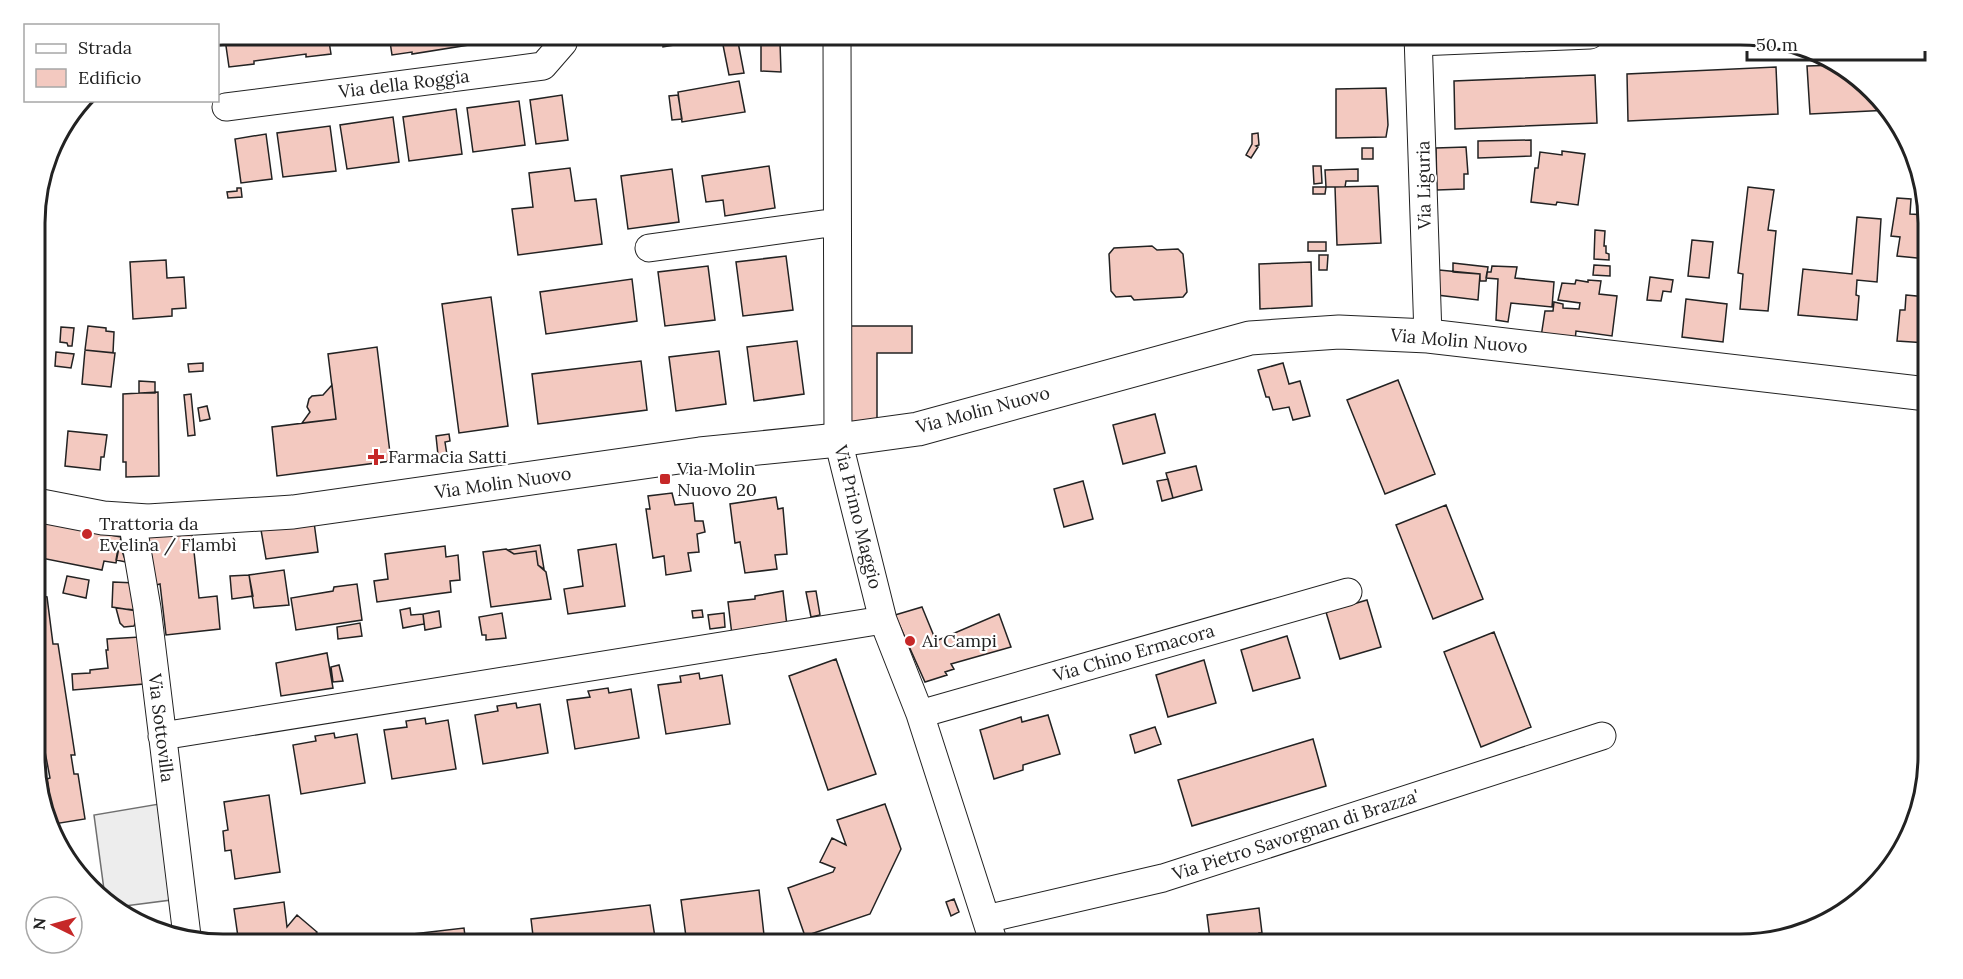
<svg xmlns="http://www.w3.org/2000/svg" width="1963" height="979" viewBox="0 0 1963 979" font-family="Lora,serif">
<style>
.parking{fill:#ededed;stroke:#6f6f6f;stroke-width:1.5}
.building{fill:#f3c9c0;stroke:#222;stroke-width:1.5}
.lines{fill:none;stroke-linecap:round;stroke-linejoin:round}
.minor-casing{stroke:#222;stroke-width:29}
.major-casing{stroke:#222;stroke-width:35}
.minor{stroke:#fff;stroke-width:27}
.major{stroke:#fff;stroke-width:33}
.poi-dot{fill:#c62828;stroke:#fff;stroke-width:2}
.labels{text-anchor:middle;stroke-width:4.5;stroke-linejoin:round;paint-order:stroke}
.street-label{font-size:18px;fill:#222;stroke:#fff}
.poi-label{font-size:18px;fill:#222;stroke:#fff;text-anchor:start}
.rim{fill:none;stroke:#222;stroke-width:3}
</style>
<rect width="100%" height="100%" fill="#fff"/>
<path class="parking" d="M 159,804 L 171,900 L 117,907 L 105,897 L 94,815 Z"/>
<path class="building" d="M 230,35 L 328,35 L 331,54 L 306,57 L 306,54 L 254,61 L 254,64 L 229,67 L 225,39 L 231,38 Z
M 389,35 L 506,35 L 506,39 L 412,54 L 412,52 L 392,55 Z
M 589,35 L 626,35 L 627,43 L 590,45 Z
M 662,35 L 728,35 L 729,36 L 663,47 Z
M 735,35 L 738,42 L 725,45 L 724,36 Z
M 738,42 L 744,73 L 729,75 L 723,45 Z
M 761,42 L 780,42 L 781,72 L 761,71 Z
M 1837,65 L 1890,108 L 1890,110 L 1810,114 L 1807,66 Z
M 1776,67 L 1778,114 L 1628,121 L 1627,74 Z
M 1595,75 L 1597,123 L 1455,129 L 1454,81 Z
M 739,81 L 745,112 L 682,122 L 678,92 Z
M 1386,88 L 1388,125 L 1386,137 L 1336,138 L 1336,89 Z
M 562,95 L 568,140 L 536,144 L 530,100 Z
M 678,95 L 682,119 L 672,120 L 669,96 Z
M 519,101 L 525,145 L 473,152 L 467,108 Z
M 456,109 L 462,154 L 409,161 L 403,117 Z
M 393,117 L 399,162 L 347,169 L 340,125 Z
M 330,126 L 336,171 L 283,177 L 277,133 Z
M 1258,133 L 1259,145 L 1256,146 L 1258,147 L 1251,158 L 1246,155 L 1252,144 L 1252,134 Z
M 266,134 L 272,179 L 241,183 L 235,139 Z
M 1531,140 L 1531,156 L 1478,158 L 1478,141 Z
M 1466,147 L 1468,174 L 1464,174 L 1464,189 L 1437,190 L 1436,148 Z
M 1362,148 L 1373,148 L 1373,159 L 1362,159 Z
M 1562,151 L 1585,154 L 1578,205 L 1557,202 L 1556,205 L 1531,202 L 1535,168 L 1538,168 L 1540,152 L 1562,155 Z
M 769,166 L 775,208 L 725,216 L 723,200 L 706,202 L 702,176 Z
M 1313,166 L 1321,166 L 1322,183 L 1314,184 Z
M 570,168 L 575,201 L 596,199 L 602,244 L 518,255 L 512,209 L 533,207 L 529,173 Z
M 672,169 L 679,222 L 628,229 L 621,176 Z
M 1358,169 L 1358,181 L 1346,181 L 1345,187 L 1326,187 L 1325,170 Z
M 1378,186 L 1381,243 L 1337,245 L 1335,187 Z
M 1313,187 L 1326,187 L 1325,194 L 1313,194 Z
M 1748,187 L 1774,190 L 1768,230 L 1776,231 L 1768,311 L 1740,309 L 1743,274 L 1738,273 Z
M 237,188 L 241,188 L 242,197 L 228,198 L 227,192 L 237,191 Z
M 1897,198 L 1911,199 L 1910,214 L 1927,215 L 1927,259 L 1897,256 L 1900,237 L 1891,236 Z
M 1857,217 L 1881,219 L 1877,282 L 1857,280 L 1856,295 L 1859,296 L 1857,320 L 1798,315 L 1803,269 L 1852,274 Z
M 1595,230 L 1605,231 L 1604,246 L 1606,246 L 1606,253 L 1609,254 L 1609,260 L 1594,259 Z
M 1692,240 L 1713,242 L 1709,278 L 1688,276 Z
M 1308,242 L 1326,242 L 1326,251 L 1308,251 Z
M 1152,246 L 1157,250 L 1178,249 L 1183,254 L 1187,292 L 1183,297 L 1134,300 L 1131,296 L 1116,297 L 1111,291 L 1109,254 L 1114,248 Z
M 1319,255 L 1328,255 L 1327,270 L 1319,270 Z
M 786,256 L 793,310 L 743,316 L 736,262 Z
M 166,260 L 167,278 L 184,277 L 186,308 L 172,309 L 172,316 L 133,319 L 130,262 Z
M 1311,262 L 1312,306 L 1260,309 L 1259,264 Z
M 1453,263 L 1488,267 L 1486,281 L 1480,281 L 1480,274 L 1453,272 Z
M 1594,265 L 1610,266 L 1610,276 L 1593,275 Z
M 708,266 L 715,320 L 665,326 L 658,272 Z
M 1492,266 L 1517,267 L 1515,278 L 1554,282 L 1552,307 L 1511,303 L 1508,322 L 1496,320 L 1498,279 L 1486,278 L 1487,272 L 1491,272 Z
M 1439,270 L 1480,274 L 1478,300 L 1437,295 Z
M 1650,277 L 1673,280 L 1671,292 L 1663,291 L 1661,301 L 1647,300 Z
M 632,279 L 637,321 L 546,334 L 540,292 Z
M 1576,280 L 1588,282 L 1588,280 L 1601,281 L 1599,294 L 1617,296 L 1612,336 L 1576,331 L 1575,341 L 1541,337 L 1545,311 L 1553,311 L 1554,302 L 1563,304 L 1563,308 L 1579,309 L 1580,303 L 1558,300 L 1562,283 L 1575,284 Z
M 1906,295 L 1927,297 L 1927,343 L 1897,341 L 1900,310 L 1905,310 Z
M 491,297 L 508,426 L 459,433 L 442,304 Z
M 1686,299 L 1727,304 L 1723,342 L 1682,337 Z
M 88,326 L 106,328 L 106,331 L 114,332 L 113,353 L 85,350 Z
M 845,326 L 912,326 L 912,353 L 877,353 L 877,424 L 845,424 Z
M 61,327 L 74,328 L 72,346 L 68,346 L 67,343 L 60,342 Z
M 35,330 L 45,331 L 40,366 L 35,366 Z
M 797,341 L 804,394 L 754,401 L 747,347 Z
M 377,347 L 391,461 L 277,476 L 272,427 L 336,419 L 328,354 Z
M 85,350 L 115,353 L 111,387 L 82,384 Z
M 719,351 L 726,404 L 676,411 L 669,357 Z
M 56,352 L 74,354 L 71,368 L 55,366 Z
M 641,361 L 647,410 L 538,424 L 532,374 Z
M 203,363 L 203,371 L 189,372 L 188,364 Z
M 1283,363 L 1289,384 L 1300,381 L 1310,416 L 1293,420 L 1289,407 L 1273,410 L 1269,397 L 1266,397 L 1258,370 Z
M 1398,380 L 1435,474 L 1385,494 L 1347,400 Z
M 139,381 L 155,382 L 155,393 L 139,393 Z
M 35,383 L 45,383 L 40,432 L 35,432 Z
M 332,385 L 336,419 L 302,423 L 310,412 L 307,407 L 309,399 L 312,396 L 323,395 Z
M 158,392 L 159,476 L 126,477 L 126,462 L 123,462 L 123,394 Z
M 191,394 L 195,435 L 188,436 L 184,395 Z
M 207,406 L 210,419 L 200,421 L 198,408 Z
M 1155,414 L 1165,453 L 1123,464 L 1113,425 Z
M 68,431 L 107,435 L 104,457 L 101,457 L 100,470 L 65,466 Z
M 35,432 L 40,432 L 36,479 Z
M 449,434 L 450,441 L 445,442 L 447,455 L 438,455 L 436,436 Z
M 1196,466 L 1202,490 L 1173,498 L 1166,473 Z
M 1168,479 L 1173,498 L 1162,501 L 1157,481 Z
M 1083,481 L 1093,519 L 1064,527 L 1054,489 Z
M 672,493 L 675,505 L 693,503 L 695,521 L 703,521 L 705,532 L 697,534 L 699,552 L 688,553 L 691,571 L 666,575 L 664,556 L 653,558 L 646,509 L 650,509 L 648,496 Z
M 776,497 L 778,509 L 783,508 L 787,554 L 775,555 L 777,569 L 745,573 L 740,542 L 735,543 L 730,504 Z
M 1446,505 L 1483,599 L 1433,619 L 1396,525 Z
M 36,521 L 121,537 L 116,563 L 104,561 L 102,570 L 36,557 Z
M 314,522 L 318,552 L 266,559 L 261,530 Z
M 192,533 L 199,598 L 217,596 L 220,629 L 166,635 L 160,584 L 149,587 L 148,536 Z
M 119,543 L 126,562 L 116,560 Z
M 616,544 L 625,606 L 568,614 L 564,589 L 583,586 L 578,550 Z
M 540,545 L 544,569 L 538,565 L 536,551 L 514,554 L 508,550 Z
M 445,546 L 446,557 L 458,555 L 460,580 L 450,581 L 451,592 L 377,602 L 374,581 L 388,579 L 385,554 Z
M 506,549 L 514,554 L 536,551 L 538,565 L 546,572 L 551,599 L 491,607 L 483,552 Z
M 284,570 L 289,605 L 254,608 L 249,575 Z
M 249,575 L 253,596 L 232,599 L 230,576 Z
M 67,576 L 89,580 L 86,598 L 63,593 Z
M 36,578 L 41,579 L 39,592 L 36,591 Z
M 113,582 L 136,583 L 138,611 L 112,607 Z
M 357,584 L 362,620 L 296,630 L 291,598 L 333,591 L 334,587 Z
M 783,591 L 787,626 L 732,635 L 728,602 L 755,599 L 755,596 Z
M 816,591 L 820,615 L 811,617 L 806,592 Z
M 36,595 L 47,597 L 53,644 L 58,644 L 75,755 L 71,755 L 74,774 L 78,774 L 85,819 L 54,824 L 47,779 L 50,778 L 36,704 Z
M 1367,600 L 1381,647 L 1340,659 L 1326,612 Z
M 922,607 L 936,641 L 999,614 L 1011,647 L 951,664 L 954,669 L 945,672 L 947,675 L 925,682 L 895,615 Z
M 116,608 L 135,610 L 136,621 L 134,626 L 124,627 L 120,623 Z
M 410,608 L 411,615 L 423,614 L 424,624 L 403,628 L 400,610 Z
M 702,610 L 703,617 L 693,618 L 692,611 Z
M 439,611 L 441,627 L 425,630 L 423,614 Z
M 502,613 L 506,638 L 486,640 L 486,635 L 482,635 L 479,617 Z
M 724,613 L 725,627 L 710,629 L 708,615 Z
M 360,623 L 362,636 L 338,639 L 337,627 Z
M 1494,632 L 1531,727 L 1481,747 L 1444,652 Z
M 1287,636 L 1300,678 L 1253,691 L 1241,650 Z
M 140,637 L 144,684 L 73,690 L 72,674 L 90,673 L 90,670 L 108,668 L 106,650 L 108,650 L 107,639 Z
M 327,653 L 333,688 L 281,696 L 276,663 Z
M 836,659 L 876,774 L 828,790 L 789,676 Z
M 1204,660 L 1216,703 L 1168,717 L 1156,675 Z
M 339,665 L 343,681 L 333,682 L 331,667 Z
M 699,673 L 700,679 L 722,675 L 730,724 L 666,734 L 658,685 L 681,682 L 680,676 Z
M 608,688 L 609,693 L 631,689 L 639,738 L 575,749 L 567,700 L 590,697 L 588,691 Z
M 516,703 L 517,708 L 540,704 L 548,753 L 483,764 L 475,715 L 498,711 L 497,706 Z
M 1048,715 L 1060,754 L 1023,765 L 1023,770 L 994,779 L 980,730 L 1021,717 L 1022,722 Z
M 425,718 L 426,724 L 448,720 L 456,769 L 392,779 L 384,730 L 407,727 L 406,721 Z
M 1155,727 L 1161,744 L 1135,753 L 1130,735 Z
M 334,733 L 335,738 L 357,734 L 365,783 L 301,794 L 293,745 L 316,741 L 315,736 Z
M 1313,739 L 1326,786 L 1192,826 L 1178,780 Z
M 269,795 L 280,872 L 235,879 L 231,850 L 225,851 L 223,831 L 228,830 L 224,802 Z
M 885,804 L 901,849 L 870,914 L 805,936 L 788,888 L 833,872 L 835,868 L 820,862 L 832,838 L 846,845 L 837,820 Z
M 759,890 L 764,935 L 735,939 L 736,944 L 717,944 L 717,942 L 687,944 L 681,900 Z
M 954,899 L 959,912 L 951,916 L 946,902 Z
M 284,902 L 287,927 L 297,915 L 317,932 L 308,944 L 239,944 L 234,909 Z
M 650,905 L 656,944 L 534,944 L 531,919 Z
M 1259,908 L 1262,933 L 1259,933 L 1260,944 L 1208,944 L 1207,939 L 1210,939 L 1207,915 Z
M 464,928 L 466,944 L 388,944 L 387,937 Z
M 357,941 L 357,944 L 330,944 Z"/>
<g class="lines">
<defs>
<path id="minor" d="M 837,35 L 838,440 L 883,620 L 920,714 L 994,944
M 1418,35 L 1428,336
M 1418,42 L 1590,35
M 226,107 L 543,66 L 563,43 L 562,35
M 649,248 L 837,222
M 132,520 L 147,608 L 187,936
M 920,714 L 1348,592
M 162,736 L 883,620
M 986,919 L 1163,878 L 1602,736"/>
<path id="major" d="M 36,505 L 103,518 L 148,521 L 293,512 L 700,454 L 838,440 L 918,429 L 1250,338 L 1339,332 L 1428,336 L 1927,394"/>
</defs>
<use href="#minor" class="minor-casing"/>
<use href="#major" class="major-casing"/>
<use href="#minor" class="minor"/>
<use href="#major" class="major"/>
</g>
<g class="poi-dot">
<path d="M373 448h6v6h6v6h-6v6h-6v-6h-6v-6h6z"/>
<rect x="659" y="473" width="12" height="12" rx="3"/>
<circle cx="87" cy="534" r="6"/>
<circle cx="910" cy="641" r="6"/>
</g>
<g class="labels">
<g class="street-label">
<text transform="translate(404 84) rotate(-7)" y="6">Via della Roggia</text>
<text transform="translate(1424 185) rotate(-91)" y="6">Via Liguria</text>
<text transform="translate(1459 341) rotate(5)" y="6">Via Molin Nuovo</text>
<text transform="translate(983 410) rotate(-15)" y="6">Via Molin Nuovo</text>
<text transform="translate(503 483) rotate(-8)" y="6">Via Molin Nuovo</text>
<text transform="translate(858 517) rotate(76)" y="6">Via Primo Maggio</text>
<text transform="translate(1134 653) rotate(-16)" y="6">Via Chino Ermacora</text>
<text transform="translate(161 728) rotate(83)" y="6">Via Sottovilla</text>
<text transform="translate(1296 835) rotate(-18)" y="6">Via Pietro Savorgnan di Brazza'</text>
</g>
<g class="poi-label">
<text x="388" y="463">Farmacia Satti</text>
<text x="677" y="475">Via Molin<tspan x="677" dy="21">Nuovo 20</tspan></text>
<text x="99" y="530">Trattoria da<tspan x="99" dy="21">Evelina / Flambì</tspan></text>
<text x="922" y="647">Ai Campi</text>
</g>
</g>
<path d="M0 0H1963V979H0ZM223 45H1740A178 178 0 0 1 1918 223V756A178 178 0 0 1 1740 934H223A178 178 0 0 1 45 756V223A178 178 0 0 1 223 45Z" fill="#fff" fill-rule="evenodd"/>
<path class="rim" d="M223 45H1740A178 178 0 0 1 1918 223V756A178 178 0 0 1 1740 934H223A178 178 0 0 1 45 756V223A178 178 0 0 1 223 45Z"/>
<rect x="24" y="24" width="195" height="78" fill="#ffffff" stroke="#a7a7a7" stroke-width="1.5"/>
<rect x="36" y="44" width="30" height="9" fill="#ffffff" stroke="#a7a7a7" stroke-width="1.5"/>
<text x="78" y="54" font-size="18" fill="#222222">Strada</text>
<rect x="36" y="69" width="30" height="18" fill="#f3c9c0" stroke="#a7a7a7" stroke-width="1.5"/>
<text x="78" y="84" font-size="18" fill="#222222">Edificio</text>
<g transform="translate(54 925) rotate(275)"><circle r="28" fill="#ffffff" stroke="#a7a7a7" stroke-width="1.5"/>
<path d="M0-4.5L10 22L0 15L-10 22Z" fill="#c62828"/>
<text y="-9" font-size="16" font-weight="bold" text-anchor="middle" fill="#222222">N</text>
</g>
<path d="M1747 51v9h178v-9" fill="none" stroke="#222222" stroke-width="3"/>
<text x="1756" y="51" font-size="18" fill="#222222" stroke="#ffffff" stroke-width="4.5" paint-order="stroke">50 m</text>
</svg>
